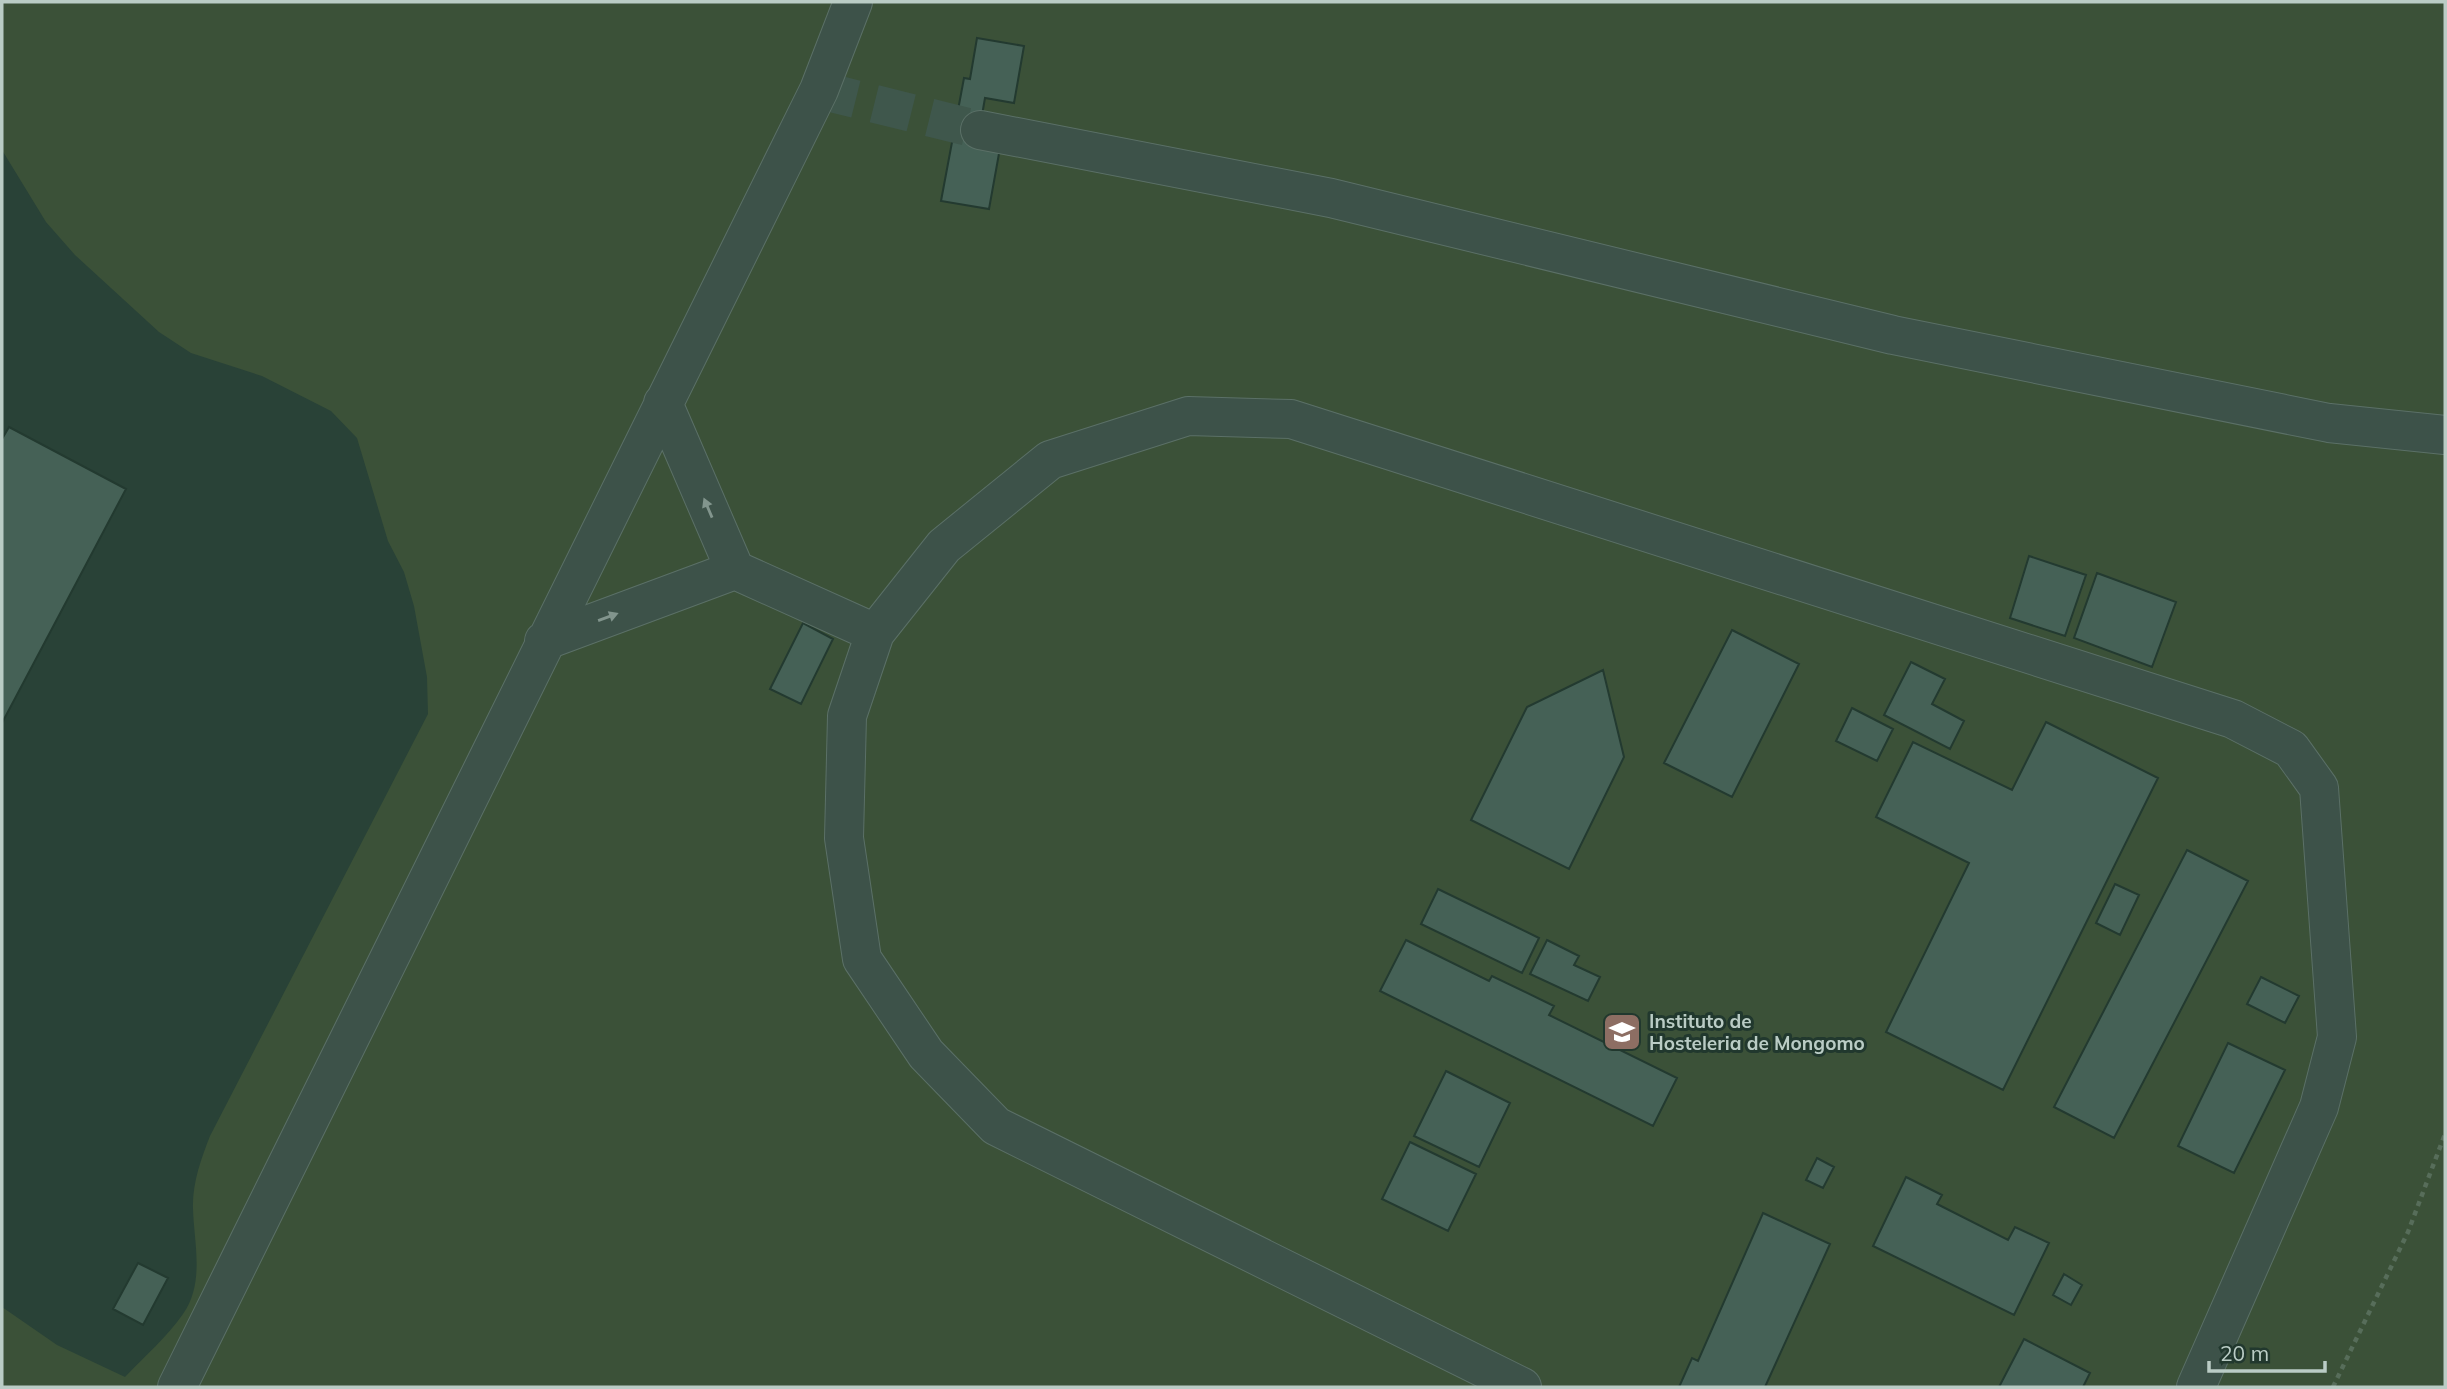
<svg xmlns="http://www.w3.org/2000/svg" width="2447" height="1389" viewBox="0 0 2447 1389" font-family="Mulish,sans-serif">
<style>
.green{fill:#3b5138}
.building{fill:#456156;stroke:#233a30;stroke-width:2}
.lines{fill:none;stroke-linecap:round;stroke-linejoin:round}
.minor-tunnel{stroke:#3f574c;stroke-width:38;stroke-dasharray:38 19;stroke-linecap:butt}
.minor-casing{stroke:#5b7067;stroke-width:40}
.path{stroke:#576d5a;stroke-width:4.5;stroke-dasharray:5 5;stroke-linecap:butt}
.minor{stroke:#3d5249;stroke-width:38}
.oneway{fill:#82958d}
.labels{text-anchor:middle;stroke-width:6;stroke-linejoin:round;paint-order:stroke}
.poi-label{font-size:19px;font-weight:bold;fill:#baccc5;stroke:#21382e;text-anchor:start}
</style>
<rect width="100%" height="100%" fill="#294237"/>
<path class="green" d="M 2,2 L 2445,2 L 2445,1387 L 2,1387 L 2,1307 L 57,1345 L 125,1377 C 144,1357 167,1337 183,1314 C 205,1283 194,1243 193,1209 C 192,1184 201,1159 210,1136 L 428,714 L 427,677 L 414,606 L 404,572 L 388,541 L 357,438 L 331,411 L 262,376 L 191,353 L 159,332 L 75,255 L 46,222 L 2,150 Z"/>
<path class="building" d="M 977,38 L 1024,46 L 1014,103 L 985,98 L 977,144 L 1000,148 L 989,209 L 941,201 L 964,78 L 970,79 Z
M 9,427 L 126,489 L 2,723 L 2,439 Z
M 2029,556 L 2086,575 L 2065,636 L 2010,618 Z
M 2097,573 L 2176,602 L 2152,667 L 2074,638 Z
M 803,623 L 833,639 L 801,704 L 770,689 Z
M 1732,630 L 1799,664 L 1732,797 L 1664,763 Z
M 1911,662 L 1945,679 L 1932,704 L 1964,721 L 1950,749 L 1884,715 Z
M 1603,670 L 1624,757 L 1569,869 L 1471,820 L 1527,707 Z
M 1852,708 L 1893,729 L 1877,761 L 1836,741 Z
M 2046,722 L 2158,778 L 2003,1090 L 1886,1032 L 1969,863 L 1876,817 L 1913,742 L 2012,790 Z
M 2187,850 L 2248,881 L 2114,1138 L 2054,1107 Z
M 2115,884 L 2139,895 L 2120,935 L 2096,923 Z
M 1438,889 L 1539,938 L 1522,973 L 1421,924 Z
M 1406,940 L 1489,981 L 1492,976 L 1554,1006 L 1549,1015 L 1677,1078 L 1653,1126 L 1380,991 Z
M 1547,940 L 1579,956 L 1574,965 L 1600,977 L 1588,1001 L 1530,974 Z
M 2261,977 L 2299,996 L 2285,1023 L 2247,1004 Z
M 2228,1043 L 2285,1070 L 2234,1173 L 2178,1146 Z
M 1446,1071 L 1510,1103 L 1479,1167 L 1414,1136 Z
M 1410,1142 L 1476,1174 L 1448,1231 L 1382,1199 Z
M 1817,1158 L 1834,1167 L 1823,1188 L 1806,1180 Z
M 1906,1177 L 1942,1195 L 1937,1204 L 2008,1240 L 2015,1227 L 2049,1243 L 2014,1315 L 1873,1246 Z
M 1763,1213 L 1830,1244 L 1765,1387 L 1679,1387 L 1692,1358 L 1698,1361 Z
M 138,1263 L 168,1278 L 143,1325 L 113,1309 Z
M 2064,1274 L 2082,1285 L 2071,1305 L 2053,1295 Z
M 2024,1339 L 2090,1373 L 2083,1387 L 1999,1387 Z"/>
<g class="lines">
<path class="minor-tunnel" d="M 819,90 L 980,130"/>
<defs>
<path id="minor" d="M 980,130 L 1331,198 L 1893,335 L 2329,423 L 2445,435
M 663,403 L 735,570 L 875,633
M 544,641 L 735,570
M 177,1387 L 819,90 L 853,2
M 1522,1387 L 996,1126 L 926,1054 L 862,959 L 844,838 L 847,716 L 875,633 L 944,546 L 1050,460 L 1188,416 L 1291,419 L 2233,719 L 2291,749 L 2319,788 L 2337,1037 L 2319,1107 L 2196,1387"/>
</defs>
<use href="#minor" class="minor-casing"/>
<path class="path" d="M 2333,1387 L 2408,1232 L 2445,1134"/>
<use href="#minor" class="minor"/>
</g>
<defs><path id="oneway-solid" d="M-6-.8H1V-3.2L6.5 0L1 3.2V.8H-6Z" transform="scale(1.75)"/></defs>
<g class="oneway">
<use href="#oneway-solid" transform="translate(708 508) rotate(-113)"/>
<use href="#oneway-solid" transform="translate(608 617) rotate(-20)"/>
</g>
<defs>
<symbol id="university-square" viewBox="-11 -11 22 22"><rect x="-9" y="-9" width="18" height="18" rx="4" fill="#8d6e63" stroke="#21382e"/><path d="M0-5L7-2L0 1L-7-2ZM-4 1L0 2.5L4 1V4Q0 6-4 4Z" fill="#fff"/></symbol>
</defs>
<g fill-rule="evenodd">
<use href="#university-square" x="1600" y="1010" width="44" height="44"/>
</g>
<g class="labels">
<g class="poi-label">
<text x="1649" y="1028">Instituto de<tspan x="1649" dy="22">Hosteleria de Mongomo</tspan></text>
</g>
</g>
<rect width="2447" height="1389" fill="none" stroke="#baccc5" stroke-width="7"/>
<path d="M2209 1361v10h116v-10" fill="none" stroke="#baccc5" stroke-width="3.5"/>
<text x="2220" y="1361" font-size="21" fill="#baccc5" stroke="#21382e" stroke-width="5" paint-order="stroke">20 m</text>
</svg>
